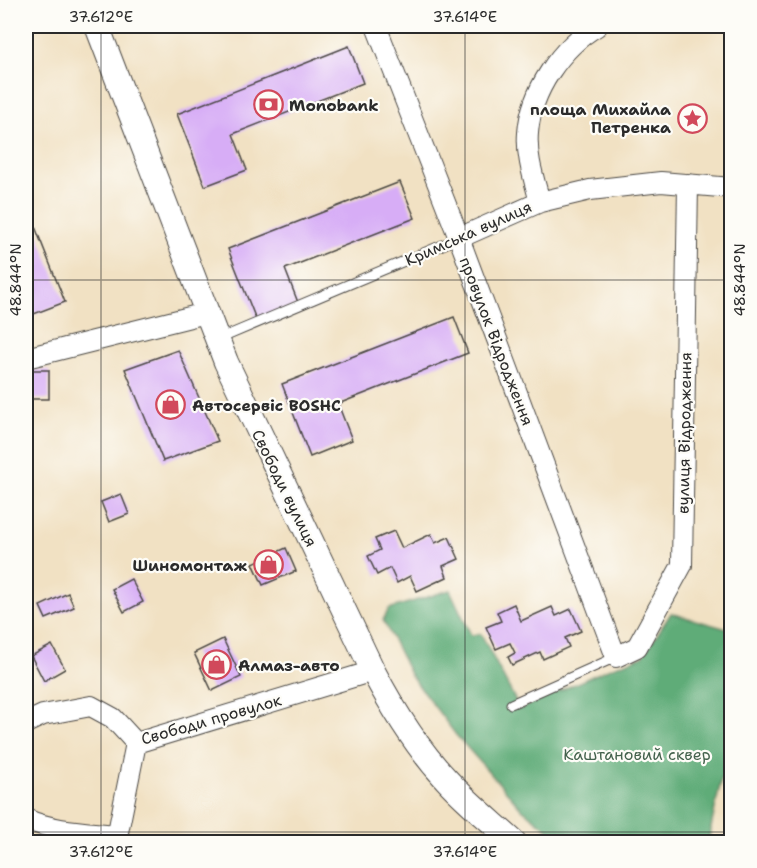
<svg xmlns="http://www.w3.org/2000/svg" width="757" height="868" viewBox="0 0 757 868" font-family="'Shantell Sans',sans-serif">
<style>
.forest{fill:#5eac78;stroke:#446c52;stroke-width:1.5}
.building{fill:#d7adf6}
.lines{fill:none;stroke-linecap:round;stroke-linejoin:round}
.service-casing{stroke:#494642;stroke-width:11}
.minor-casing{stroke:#494642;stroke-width:22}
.tertiary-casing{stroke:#494642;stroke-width:26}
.service{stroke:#fff;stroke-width:9}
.minor{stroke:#fff;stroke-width:20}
.tertiary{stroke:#fff;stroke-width:24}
.ticks{fill:none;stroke:#2b2b2b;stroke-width:1.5;stroke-opacity:0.45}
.labels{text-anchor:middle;stroke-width:4.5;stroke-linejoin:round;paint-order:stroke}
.poi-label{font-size:16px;font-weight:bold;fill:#2b2b2b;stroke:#fdfcf7;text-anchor:start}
.street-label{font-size:16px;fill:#2b2b2b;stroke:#fdfcf7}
.park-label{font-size:16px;fill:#44624d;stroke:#fdfcf7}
.neatline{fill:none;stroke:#2b2b2b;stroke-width:2}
.ticks-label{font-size:15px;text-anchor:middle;fill:#2b2b2b}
</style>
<rect width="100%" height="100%" fill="#fdfcf7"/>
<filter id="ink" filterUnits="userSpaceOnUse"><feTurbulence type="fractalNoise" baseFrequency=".0167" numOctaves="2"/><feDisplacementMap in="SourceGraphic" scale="12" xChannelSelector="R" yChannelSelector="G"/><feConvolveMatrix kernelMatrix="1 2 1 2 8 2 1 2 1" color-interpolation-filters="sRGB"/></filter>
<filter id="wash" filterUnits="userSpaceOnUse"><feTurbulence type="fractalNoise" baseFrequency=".008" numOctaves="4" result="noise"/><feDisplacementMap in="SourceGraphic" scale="24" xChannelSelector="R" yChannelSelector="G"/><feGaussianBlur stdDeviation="1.35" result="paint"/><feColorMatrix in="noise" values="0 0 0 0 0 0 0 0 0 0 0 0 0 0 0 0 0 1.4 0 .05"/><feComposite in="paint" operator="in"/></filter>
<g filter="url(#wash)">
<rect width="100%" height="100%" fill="#f1e1c3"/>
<path class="forest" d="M 450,590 L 471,635 L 481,634 L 520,709 L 610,668 L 643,656 L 671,613 L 731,630 L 731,733 L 708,842 L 564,842 L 522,809 L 456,735 L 410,674 L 383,620 L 389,609 Z"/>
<g id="blocks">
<path class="building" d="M 349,46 L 363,83 L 233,134 L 247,170 L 205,186 L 177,114 Z
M 400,182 L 415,218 L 285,269 L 299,305 L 257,322 L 228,249 Z
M 26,204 L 65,302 L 26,317 Z
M 454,317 L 468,353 L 338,404 L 352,440 L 310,457 L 282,384 Z
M 178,350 L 218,441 L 163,461 L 125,369 Z
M 30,370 L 49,370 L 49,399 L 30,399 Z
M 121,494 L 129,514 L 109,522 L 101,502 Z
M 394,531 L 402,548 L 431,534 L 435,543 L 449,537 L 459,559 L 443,566 L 447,577 L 417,591 L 410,576 L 397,583 L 390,568 L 377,575 L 368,556 L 380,550 L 375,539 Z
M 286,548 L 296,571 L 263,585 L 253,563 Z
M 131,579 L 143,602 L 124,612 L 112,589 Z
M 68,593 L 74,607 L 46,619 L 40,606 Z
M 514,604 L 521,621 L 552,607 L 556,616 L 571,609 L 581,631 L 565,638 L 569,647 L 543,659 L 540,652 L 512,665 L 508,657 L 515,653 L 510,643 L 496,649 L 486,627 L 501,621 L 497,612 Z
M 223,639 L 241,677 L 212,691 L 194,653 Z
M 52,645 L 65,669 L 44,681 L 31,656 Z"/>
</g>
</g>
<g filter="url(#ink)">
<use href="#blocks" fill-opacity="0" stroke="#494642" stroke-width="1.5"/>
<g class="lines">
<defs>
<path id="service" d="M 219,339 L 459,238
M 511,704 L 616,657"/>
<path id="minor" d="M 376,26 L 459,238 L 616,657 L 637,647 L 682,565 L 688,184
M 540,202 C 534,179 526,156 528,133 C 531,91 561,47 597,26
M 459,238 L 540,202 L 590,190 L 661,182 L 732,188
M 26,358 L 206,313
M 26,723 L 43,715 L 91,706 L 113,718 L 136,743 L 373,671
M 26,819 C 51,831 89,832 117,835
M 116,842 L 136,743"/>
<path id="tertiary" d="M 97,26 L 226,362 L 373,671 C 393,709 416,747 446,779 C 467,802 492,822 514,842"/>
</defs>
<use href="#service" class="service-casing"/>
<use href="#minor" class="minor-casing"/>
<use href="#tertiary" class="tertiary-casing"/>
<use href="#service" class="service"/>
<use href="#minor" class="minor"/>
<use href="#tertiary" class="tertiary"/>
</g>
</g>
<path class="ticks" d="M 101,26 L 101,842M 465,26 L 465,842M 26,280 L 732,280M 26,832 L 732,832"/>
<defs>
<symbol id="bank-ring" viewBox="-11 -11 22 22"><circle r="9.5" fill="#fdfcf7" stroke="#d1495b" stroke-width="1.5"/><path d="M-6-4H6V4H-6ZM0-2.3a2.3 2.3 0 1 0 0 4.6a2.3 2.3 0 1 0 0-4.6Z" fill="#d1495b"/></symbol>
<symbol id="sight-ring" viewBox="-11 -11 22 22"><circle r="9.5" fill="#fdfcf7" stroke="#d1495b" stroke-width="1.5"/><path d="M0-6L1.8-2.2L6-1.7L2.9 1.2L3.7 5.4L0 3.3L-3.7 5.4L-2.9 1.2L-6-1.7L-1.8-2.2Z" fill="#d1495b"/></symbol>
<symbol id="shop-ring" viewBox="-11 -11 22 22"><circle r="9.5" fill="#fdfcf7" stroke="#d1495b" stroke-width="1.5"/><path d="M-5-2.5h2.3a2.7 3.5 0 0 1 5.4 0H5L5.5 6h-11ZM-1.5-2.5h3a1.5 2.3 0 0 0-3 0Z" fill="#d1495b"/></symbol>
</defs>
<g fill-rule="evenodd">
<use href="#bank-ring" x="252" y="88" width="33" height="33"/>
<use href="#sight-ring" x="676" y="102" width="33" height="33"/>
<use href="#shop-ring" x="154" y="388" width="33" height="33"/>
<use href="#shop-ring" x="252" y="548" width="33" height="33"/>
<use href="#shop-ring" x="200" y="648" width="33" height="33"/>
</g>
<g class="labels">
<g class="poi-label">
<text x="289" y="111">Monobank</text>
<text x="671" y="115" text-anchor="end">площа Михайла<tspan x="671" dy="18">Петренка</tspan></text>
<text x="192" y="411">Автосервіс BOSHC</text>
<text x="247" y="571" text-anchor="end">Шиномонтаж</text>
<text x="238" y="671">Алмаз-авто</text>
</g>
<g class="street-label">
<text transform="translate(468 233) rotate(-24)" y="6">Кримська вулиця</text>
<text transform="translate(497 341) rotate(69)" y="6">провулок Відродження</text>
<text transform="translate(684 433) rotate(-89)" y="6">вулиця Відродження</text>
<text transform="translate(285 488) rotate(64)" y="6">Свободи вулиця</text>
<text transform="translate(211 719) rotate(-16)" y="6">Свободи провулок</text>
</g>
<g class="park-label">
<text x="637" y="760">Каштановий сквер</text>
</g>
</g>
<rect width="757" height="868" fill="none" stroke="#fdfcf7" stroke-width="66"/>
<rect x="33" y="33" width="691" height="802" class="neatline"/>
<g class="ticks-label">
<text x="101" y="22">37.612°E</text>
<text x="465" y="22">37.614°E</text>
<text transform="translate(16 280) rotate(-90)" y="5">48.844°N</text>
<text transform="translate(740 280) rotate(-90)" y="5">48.844°N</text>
<text x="101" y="857">37.612°E</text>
<text x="465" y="857">37.614°E</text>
</g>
</svg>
